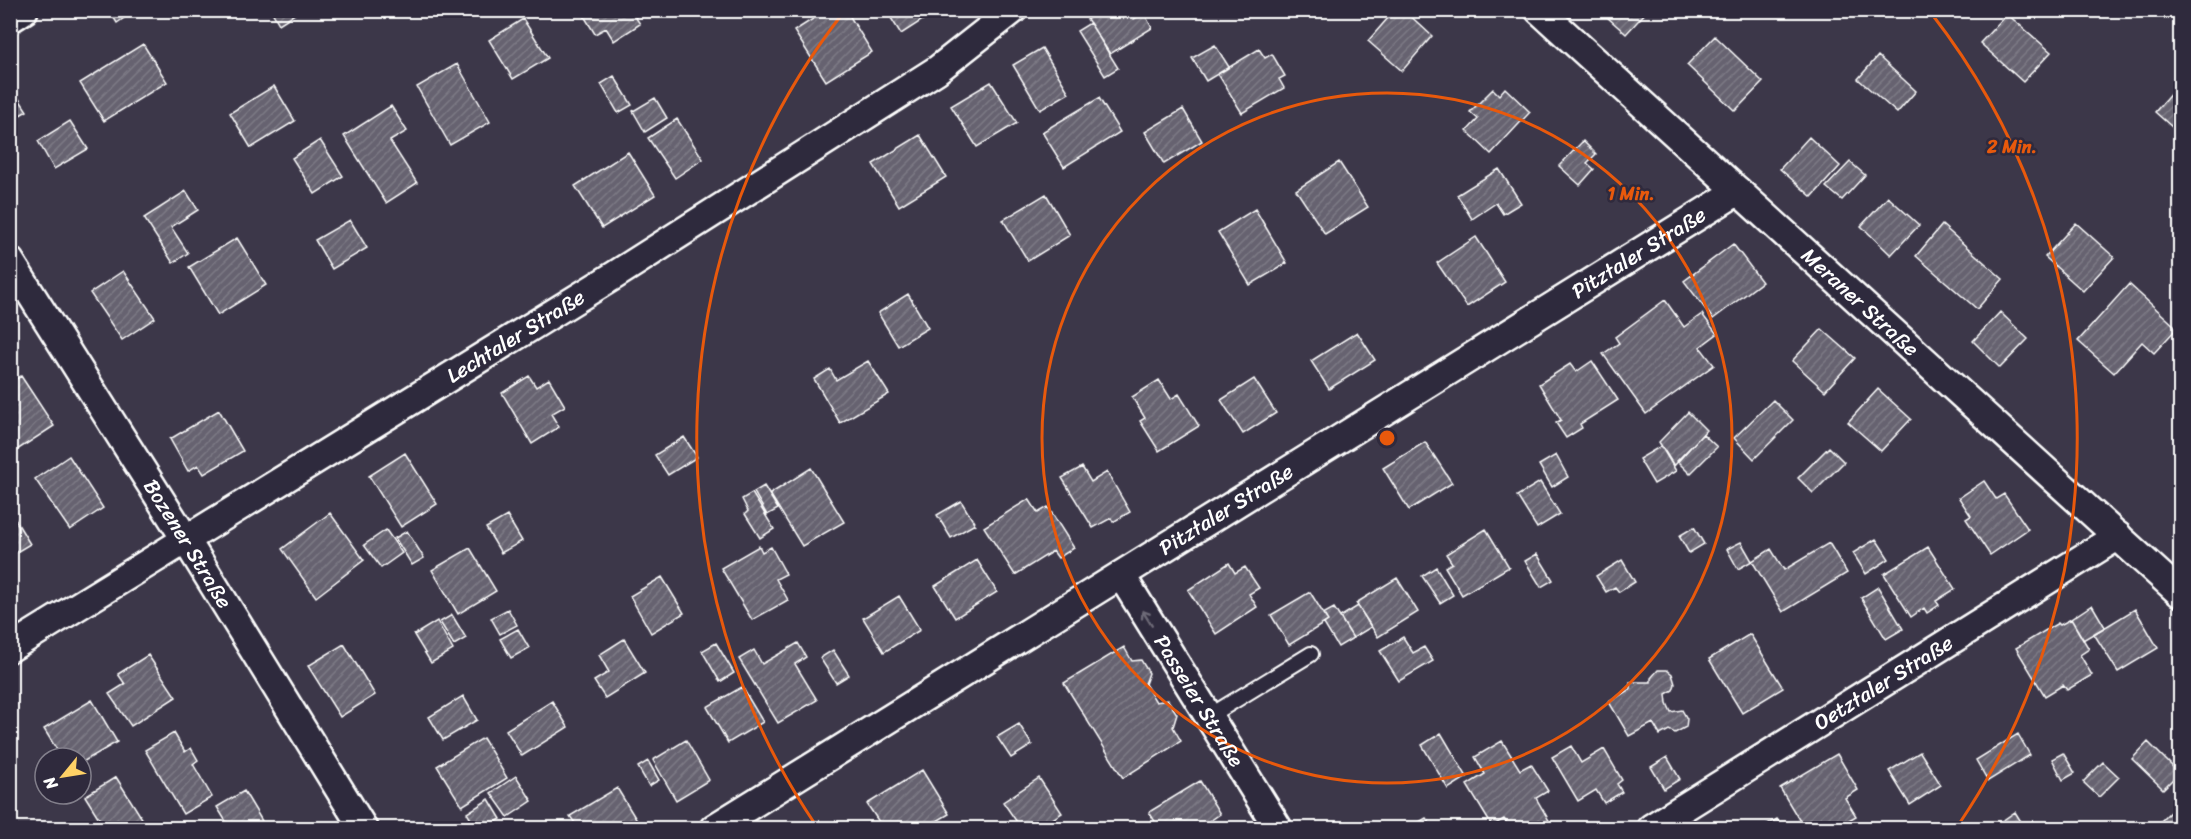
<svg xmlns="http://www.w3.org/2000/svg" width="2191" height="839" viewBox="0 0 2191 839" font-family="Sriracha,sans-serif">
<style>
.building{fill:url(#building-hatch);stroke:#fff;stroke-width:1.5}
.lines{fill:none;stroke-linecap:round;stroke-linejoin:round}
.service-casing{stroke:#fff;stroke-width:18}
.minor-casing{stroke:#fff;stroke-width:32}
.service{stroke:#2f2a3d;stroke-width:14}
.minor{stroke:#2f2a3d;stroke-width:27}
.oneway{stroke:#6d6a77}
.ring{fill:none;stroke:#e8590c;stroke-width:3}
.labels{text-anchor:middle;stroke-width:5;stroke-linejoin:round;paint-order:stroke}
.street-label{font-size:21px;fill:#fff;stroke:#2f2a3d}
.centre{fill:#e8590c;stroke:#2f2a3d;stroke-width:3}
.ring-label{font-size:18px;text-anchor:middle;font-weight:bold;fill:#e8590c;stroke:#2f2a3d;stroke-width:5;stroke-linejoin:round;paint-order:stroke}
</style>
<defs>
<pattern id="building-hatch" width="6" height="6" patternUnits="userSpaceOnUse" patternTransform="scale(1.5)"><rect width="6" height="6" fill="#666270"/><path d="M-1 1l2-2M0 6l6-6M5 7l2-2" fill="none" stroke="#7d7a85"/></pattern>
</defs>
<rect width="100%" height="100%" fill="#3c3749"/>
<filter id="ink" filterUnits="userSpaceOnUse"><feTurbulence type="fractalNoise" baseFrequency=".0167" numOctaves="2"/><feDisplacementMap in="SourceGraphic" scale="12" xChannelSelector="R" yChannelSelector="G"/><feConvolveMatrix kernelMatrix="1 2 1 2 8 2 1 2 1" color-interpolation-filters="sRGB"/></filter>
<g filter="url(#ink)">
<path class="building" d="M 109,10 L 134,10 L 134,11 L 117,23 Z
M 271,10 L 301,10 L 279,24 Z
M 631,10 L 640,24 L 614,41 L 606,28 L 595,34 L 581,11 Z
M 827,10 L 846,10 L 872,52 L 826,81 L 794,31 Z
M 886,10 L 938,10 L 901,34 Z
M 1101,10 L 1129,10 L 1134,19 L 1144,13 L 1152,28 L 1110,54 L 1087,19 Z
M 1395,10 L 1404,10 L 1432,36 L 1402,71 L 1368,41 Z
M 1613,10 L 1648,10 L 1626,34 L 1607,17 Z
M 2007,14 L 2051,52 L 2023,82 L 1980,43 Z
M 523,19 L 548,58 L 513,79 L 489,40 Z
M 1090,23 L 1118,68 L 1105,76 L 1077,31 Z
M 1715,36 L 1763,82 L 1735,111 L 1687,65 Z
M 143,44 L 167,82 L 104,121 L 80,83 Z
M 1215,45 L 1229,67 L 1206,81 L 1192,58 Z
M 1042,48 L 1069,93 L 1040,110 L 1013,65 Z
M 1259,49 L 1265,58 L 1272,54 L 1285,76 L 1279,79 L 1284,88 L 1242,113 L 1218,74 Z
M 1878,56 L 1916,91 L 1897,113 L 1858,79 Z
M 457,64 L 490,122 L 450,145 L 417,87 Z
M 614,76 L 632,105 L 618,113 L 601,84 Z
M 991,82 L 1017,123 L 977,147 L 951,106 Z
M 2180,83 L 2180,134 L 2155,112 Z
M 10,85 L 27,111 L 10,121 Z
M 274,86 L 295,121 L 251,148 L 230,113 Z
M 1505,88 L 1530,112 L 1491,154 L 1467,131 L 1478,119 L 1470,112 L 1493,89 L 1499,95 Z
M 655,98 L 667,118 L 645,132 L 633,111 Z
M 1099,98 L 1120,132 L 1064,167 L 1042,132 Z
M 391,106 L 407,131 L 390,141 L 417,183 L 386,203 L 344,136 Z
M 1183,109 L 1202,141 L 1164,164 L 1145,132 Z
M 677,119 L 703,159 L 675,178 L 648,138 Z
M 70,121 L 88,149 L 54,169 L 38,141 Z
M 920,135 L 946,177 L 899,206 L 873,164 Z
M 1809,137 L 1840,166 L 1812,197 L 1780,169 Z
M 320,140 L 343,176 L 315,194 L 292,158 Z
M 1583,141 L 1596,154 L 1587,163 L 1594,169 L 1580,185 L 1559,166 Z
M 628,152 L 655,195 L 602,228 L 575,186 Z
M 1339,162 L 1368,207 L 1325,234 L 1296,190 Z
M 1850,162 L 1865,175 L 1842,200 L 1826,187 Z
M 1499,169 L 1521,203 L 1503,214 L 1496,203 L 1472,219 L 1457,195 Z
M 186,191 L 198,210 L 171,227 L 188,253 L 173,263 L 144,218 Z
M 1046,194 L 1070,235 L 1028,261 L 1003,220 Z
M 1888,197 L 1919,225 L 1891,255 L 1861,226 Z
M 1255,209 L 1287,263 L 1250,285 L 1218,232 Z
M 350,220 L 367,248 L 332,269 L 315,240 Z
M 2076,223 L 2114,257 L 2083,291 L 2045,257 Z
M 1942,225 L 2003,279 L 1977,309 L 1916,256 Z
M 1476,237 L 1505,282 L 1467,307 L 1437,263 Z
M 237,238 L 266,285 L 218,315 L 189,267 Z
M 1733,244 L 1762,282 L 1713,319 L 1684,281 Z
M 123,271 L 155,318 L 122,340 L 90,293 Z
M 2129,284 L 2177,328 L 2154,353 L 2142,342 L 2114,373 L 2078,341 Z
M 908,294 L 928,328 L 898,346 L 878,313 Z
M 1665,300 L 1684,327 L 1702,314 L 1717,334 L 1700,347 L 1714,365 L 1646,414 L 1603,354 L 1619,343 L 1615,337 Z
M 2000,312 L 2028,339 L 2000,368 L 1973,341 Z
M 1822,329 L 1855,358 L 1825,391 L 1792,361 Z
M 1357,332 L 1375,360 L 1329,389 L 1311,361 Z
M 868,361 L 889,394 L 840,423 L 814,379 L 830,369 L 836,380 Z
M 1592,361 L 1618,400 L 1580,424 L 1582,428 L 1566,438 L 1556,423 L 1561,420 L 1539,384 L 1570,364 L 1576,372 Z
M 21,376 L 54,426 L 14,452 L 10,446 L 10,383 Z
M 529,376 L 536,387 L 549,379 L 565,406 L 551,414 L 559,427 L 532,444 L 502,393 Z
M 1254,379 L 1276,413 L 1243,434 L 1221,400 Z
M 1159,380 L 1171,399 L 1179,394 L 1199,426 L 1159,451 L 1140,421 L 1145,418 L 1132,397 Z
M 1878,389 L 1911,419 L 1881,451 L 1848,422 Z
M 1773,400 L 1793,420 L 1754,459 L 1734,438 Z
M 219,410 L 243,451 L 204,474 L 198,465 L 188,471 L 170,439 Z
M 1688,412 L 1706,430 L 1674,466 L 1659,442 Z
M 1703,434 L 1717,447 L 1690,474 L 1677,461 Z
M 684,437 L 697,457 L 668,475 L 655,455 Z
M 1425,442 L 1452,483 L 1409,510 L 1383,468 Z
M 1661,446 L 1676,471 L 1654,484 L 1639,459 Z
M 1829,447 L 1844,462 L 1813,493 L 1798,478 Z
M 405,453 L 437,504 L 401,527 L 369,476 Z
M 1556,455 L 1568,477 L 1552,487 L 1539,465 Z
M 69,456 L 103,508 L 70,530 L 35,479 Z
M 1082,467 L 1091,482 L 1107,472 L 1130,512 L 1113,522 L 1111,518 L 1093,528 L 1062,478 Z
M 811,468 L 844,522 L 802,546 L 770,494 Z
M 1984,481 L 1996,499 L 2004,494 L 2028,529 L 1990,555 L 1966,519 L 1971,516 L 1959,498 Z
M 1540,482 L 1560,514 L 1537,528 L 1517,496 Z
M 764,486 L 778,509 L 767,515 L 754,492 Z
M 752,493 L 774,529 L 760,538 L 745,514 L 748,511 L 742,499 Z
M 1029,499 L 1038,513 L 1048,507 L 1074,548 L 1058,558 L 1053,551 L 1015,575 L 984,527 Z
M 961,501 L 975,524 L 951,538 L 937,515 Z
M 10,511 L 30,544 L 10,556 Z
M 330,513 L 364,560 L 316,597 L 282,549 Z
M 507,516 L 522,541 L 501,553 L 486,528 Z
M 1694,527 L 1704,544 L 1689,553 L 1679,536 Z
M 1486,529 L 1509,567 L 1462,595 L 1445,567 L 1452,563 L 1446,554 Z
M 386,530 L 402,553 L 381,568 L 364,545 Z
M 407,531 L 424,558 L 412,565 L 395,538 Z
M 1876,539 L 1889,559 L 1866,574 L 1853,553 Z
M 1741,542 L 1752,561 L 1738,569 L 1727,549 Z
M 1829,543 L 1847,573 L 1783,612 L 1752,561 L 1771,549 L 1784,570 Z
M 759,546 L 762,552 L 771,547 L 786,574 L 776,579 L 788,600 L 752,620 L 721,568 Z
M 1928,547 L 1955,589 L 1936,601 L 1939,605 L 1927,613 L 1924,608 L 1911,617 L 1884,574 Z
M 470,548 L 496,591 L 458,614 L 432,570 Z
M 1537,554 L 1553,580 L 1541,587 L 1525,561 Z
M 977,560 L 997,592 L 955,618 L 935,586 Z
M 1622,560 L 1635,582 L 1619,592 L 1615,587 L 1606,592 L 1596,576 Z
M 1229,563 L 1235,573 L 1245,567 L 1259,588 L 1249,594 L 1257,607 L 1216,634 L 1188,590 Z
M 1436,567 L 1453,595 L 1440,603 L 1422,576 Z
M 662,577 L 684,613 L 651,633 L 630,596 Z
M 1397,578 L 1418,612 L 1378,637 L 1356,603 Z
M 1878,587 L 1903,629 L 1886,639 L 1861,598 Z
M 1310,592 L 1328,621 L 1289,645 L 1271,615 Z
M 899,596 L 920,630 L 884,652 L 863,618 Z
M 2092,605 L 2105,627 L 2083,640 L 2071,619 Z
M 1358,606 L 1371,627 L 1353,638 L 1340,617 Z
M 1334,608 L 1353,638 L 1338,647 L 1324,624 L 1328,621 L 1323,614 Z
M 508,609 L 517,625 L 500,634 L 491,618 Z
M 2135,609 L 2158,648 L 2118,672 L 2094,634 Z
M 452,615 L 466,638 L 454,645 L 440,622 Z
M 2071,619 L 2089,649 L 2080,655 L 2092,675 L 2067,690 L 2063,685 L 2045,696 L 2016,648 L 2058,623 L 2060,625 Z
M 437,621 L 453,650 L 431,663 L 414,635 Z
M 518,629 L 529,648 L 511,658 L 500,639 Z
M 1750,634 L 1783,688 L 1742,713 L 1709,659 Z
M 1403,637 L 1413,653 L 1424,647 L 1433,661 L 1399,681 L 1380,651 Z
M 624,639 L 645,673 L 605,698 L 594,681 L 609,672 L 599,655 Z
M 716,643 L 734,673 L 720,682 L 702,651 Z
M 798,643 L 806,657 L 795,664 L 817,700 L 778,723 L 739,659 L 754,650 L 762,664 Z
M 344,644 L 375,695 L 340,717 L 308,666 Z
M 1124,647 L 1132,661 L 1141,660 L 1149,673 L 1145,684 L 1156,702 L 1168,700 L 1177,714 L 1173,727 L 1181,741 L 1123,778 L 1064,683 Z
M 833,650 L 849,675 L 836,683 L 820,658 Z
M 148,655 L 176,697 L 131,726 L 109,694 L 125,684 L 118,674 Z
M 1658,670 L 1667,670 L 1672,674 L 1675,684 L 1673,690 L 1666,694 L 1667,703 L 1671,712 L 1682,710 L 1687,719 L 1686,727 L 1675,733 L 1669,730 L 1660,735 L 1653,723 L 1629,736 L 1609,702 L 1630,689 L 1630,682 L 1651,682 L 1651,678 Z
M 742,687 L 763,722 L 728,743 L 707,707 Z
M 463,696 L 477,720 L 443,740 L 429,717 Z
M 92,700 L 117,742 L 81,763 L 81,758 L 62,758 L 44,729 Z
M 552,701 L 568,727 L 522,756 L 506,730 Z
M 1019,724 L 1032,745 L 1011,758 L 997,737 Z
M 174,733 L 185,752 L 191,748 L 198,760 L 193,764 L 212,797 L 183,814 L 145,750 Z
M 1441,733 L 1467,777 L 1448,789 L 1422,745 Z
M 2018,734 L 2030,755 L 1988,781 L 1976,760 Z
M 483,738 L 507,778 L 462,806 L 437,766 Z
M 686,740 L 709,780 L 676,800 L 653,760 Z
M 1502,741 L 1520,770 L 1531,764 L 1548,791 L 1536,798 L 1551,824 L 1544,828 L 1511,828 L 1504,819 L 1492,826 L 1467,785 L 1485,774 L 1475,757 Z
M 2148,742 L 2179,773 L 2163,789 L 2132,759 Z
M 1571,746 L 1581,763 L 1604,749 L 1622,780 L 1617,784 L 1622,792 L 1604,803 L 1596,790 L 1578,801 L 1552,757 Z
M 1920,752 L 1941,785 L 1910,805 L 1889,771 Z
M 2063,753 L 2075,773 L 2063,780 L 2052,759 Z
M 1837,754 L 1858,790 L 1845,798 L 1856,816 L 1835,828 L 1804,828 L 1780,788 Z
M 1667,757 L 1680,779 L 1664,789 L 1651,767 Z
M 648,761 L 659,780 L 649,786 L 638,767 Z
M 2103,762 L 2119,777 L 2099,797 L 2083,782 Z
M 922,770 L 949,814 L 925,828 L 883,828 L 867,804 Z
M 516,776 L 532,801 L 508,817 L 491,793 Z
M 116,777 L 143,820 L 129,828 L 105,828 L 85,796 Z
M 1039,778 L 1062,813 L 1039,828 L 1021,828 L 1003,802 Z
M 1200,781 L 1220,814 L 1210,821 L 1214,828 L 1159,828 L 1149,812 Z
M 617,788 L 639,824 L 633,828 L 578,828 L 570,816 Z
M 244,791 L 262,821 L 249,828 L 230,828 L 217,807 Z
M 489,799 L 501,819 L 485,828 L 476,828 L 467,813 Z
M 2177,805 L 2180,809 L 2180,824 L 2176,828 L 2168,828 L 2161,821 Z
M 2015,812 L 2025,828 L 2006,828 L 2002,821 Z
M 1426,818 L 1433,828 L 1409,828 Z
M 1777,819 L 1783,828 L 1760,828 Z"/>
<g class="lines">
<defs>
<path id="service" d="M 1208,717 L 1311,654"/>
<g id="minor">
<path id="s1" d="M 1539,10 L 2180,593"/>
<path d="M 10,19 L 24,10"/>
<path id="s2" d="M 10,261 L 186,540 L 363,828"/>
<path id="s3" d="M 1121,575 L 1278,828"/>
<path id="s4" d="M 10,648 L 615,275 L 937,70 L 1013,10"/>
<path id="s5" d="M 714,828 L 1738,191"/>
<path id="s6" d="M 1651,828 L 2118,536"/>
</g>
</defs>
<use href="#service" class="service-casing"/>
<use href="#minor" class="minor-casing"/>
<use href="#service" class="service"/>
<use href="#minor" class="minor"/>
</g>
<defs><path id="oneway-shaft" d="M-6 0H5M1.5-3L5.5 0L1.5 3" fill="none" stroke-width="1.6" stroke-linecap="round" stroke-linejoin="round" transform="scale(1.5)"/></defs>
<use class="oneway" href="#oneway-shaft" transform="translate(1147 618) rotate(-122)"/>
</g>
<g class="ring">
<circle cx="1387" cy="438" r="345"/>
<path d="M815 824A690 690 0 0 1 843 13M1931 13A690 690 0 0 1 1959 824"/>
</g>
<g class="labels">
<g class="street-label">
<text dy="7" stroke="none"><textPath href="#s5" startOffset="1089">Pitztaler Straße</textPath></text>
<text dy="7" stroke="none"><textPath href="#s1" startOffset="434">Meraner Straße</textPath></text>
<text dy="7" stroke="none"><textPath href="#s4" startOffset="594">Lechtaler Straße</textPath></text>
<text dy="7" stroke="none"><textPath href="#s5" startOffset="603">Pitztaler Straße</textPath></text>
<text dy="7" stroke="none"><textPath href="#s2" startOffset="334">Bozener Straße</textPath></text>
<text dy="7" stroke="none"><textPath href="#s6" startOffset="274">Oetztaler Straße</textPath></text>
<text dy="7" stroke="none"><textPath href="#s3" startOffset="148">Passeier Straße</textPath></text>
</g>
</g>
<circle cx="1387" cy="438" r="9" class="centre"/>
<g class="ring-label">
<text x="2012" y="153">2 Min.</text>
<text x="1631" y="200">1 Min.</text>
</g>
<rect width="2191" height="839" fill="none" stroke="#2f2a3d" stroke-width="36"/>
<rect x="18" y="18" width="2155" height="803" fill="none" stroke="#fff" stroke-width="2" filter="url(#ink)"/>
<g transform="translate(63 776) rotate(240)"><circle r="28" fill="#2f2a3d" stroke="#827f8b" stroke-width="1.5"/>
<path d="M0-4.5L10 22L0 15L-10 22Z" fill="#ffd166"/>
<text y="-9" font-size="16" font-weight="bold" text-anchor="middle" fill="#ffffff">N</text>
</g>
</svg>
